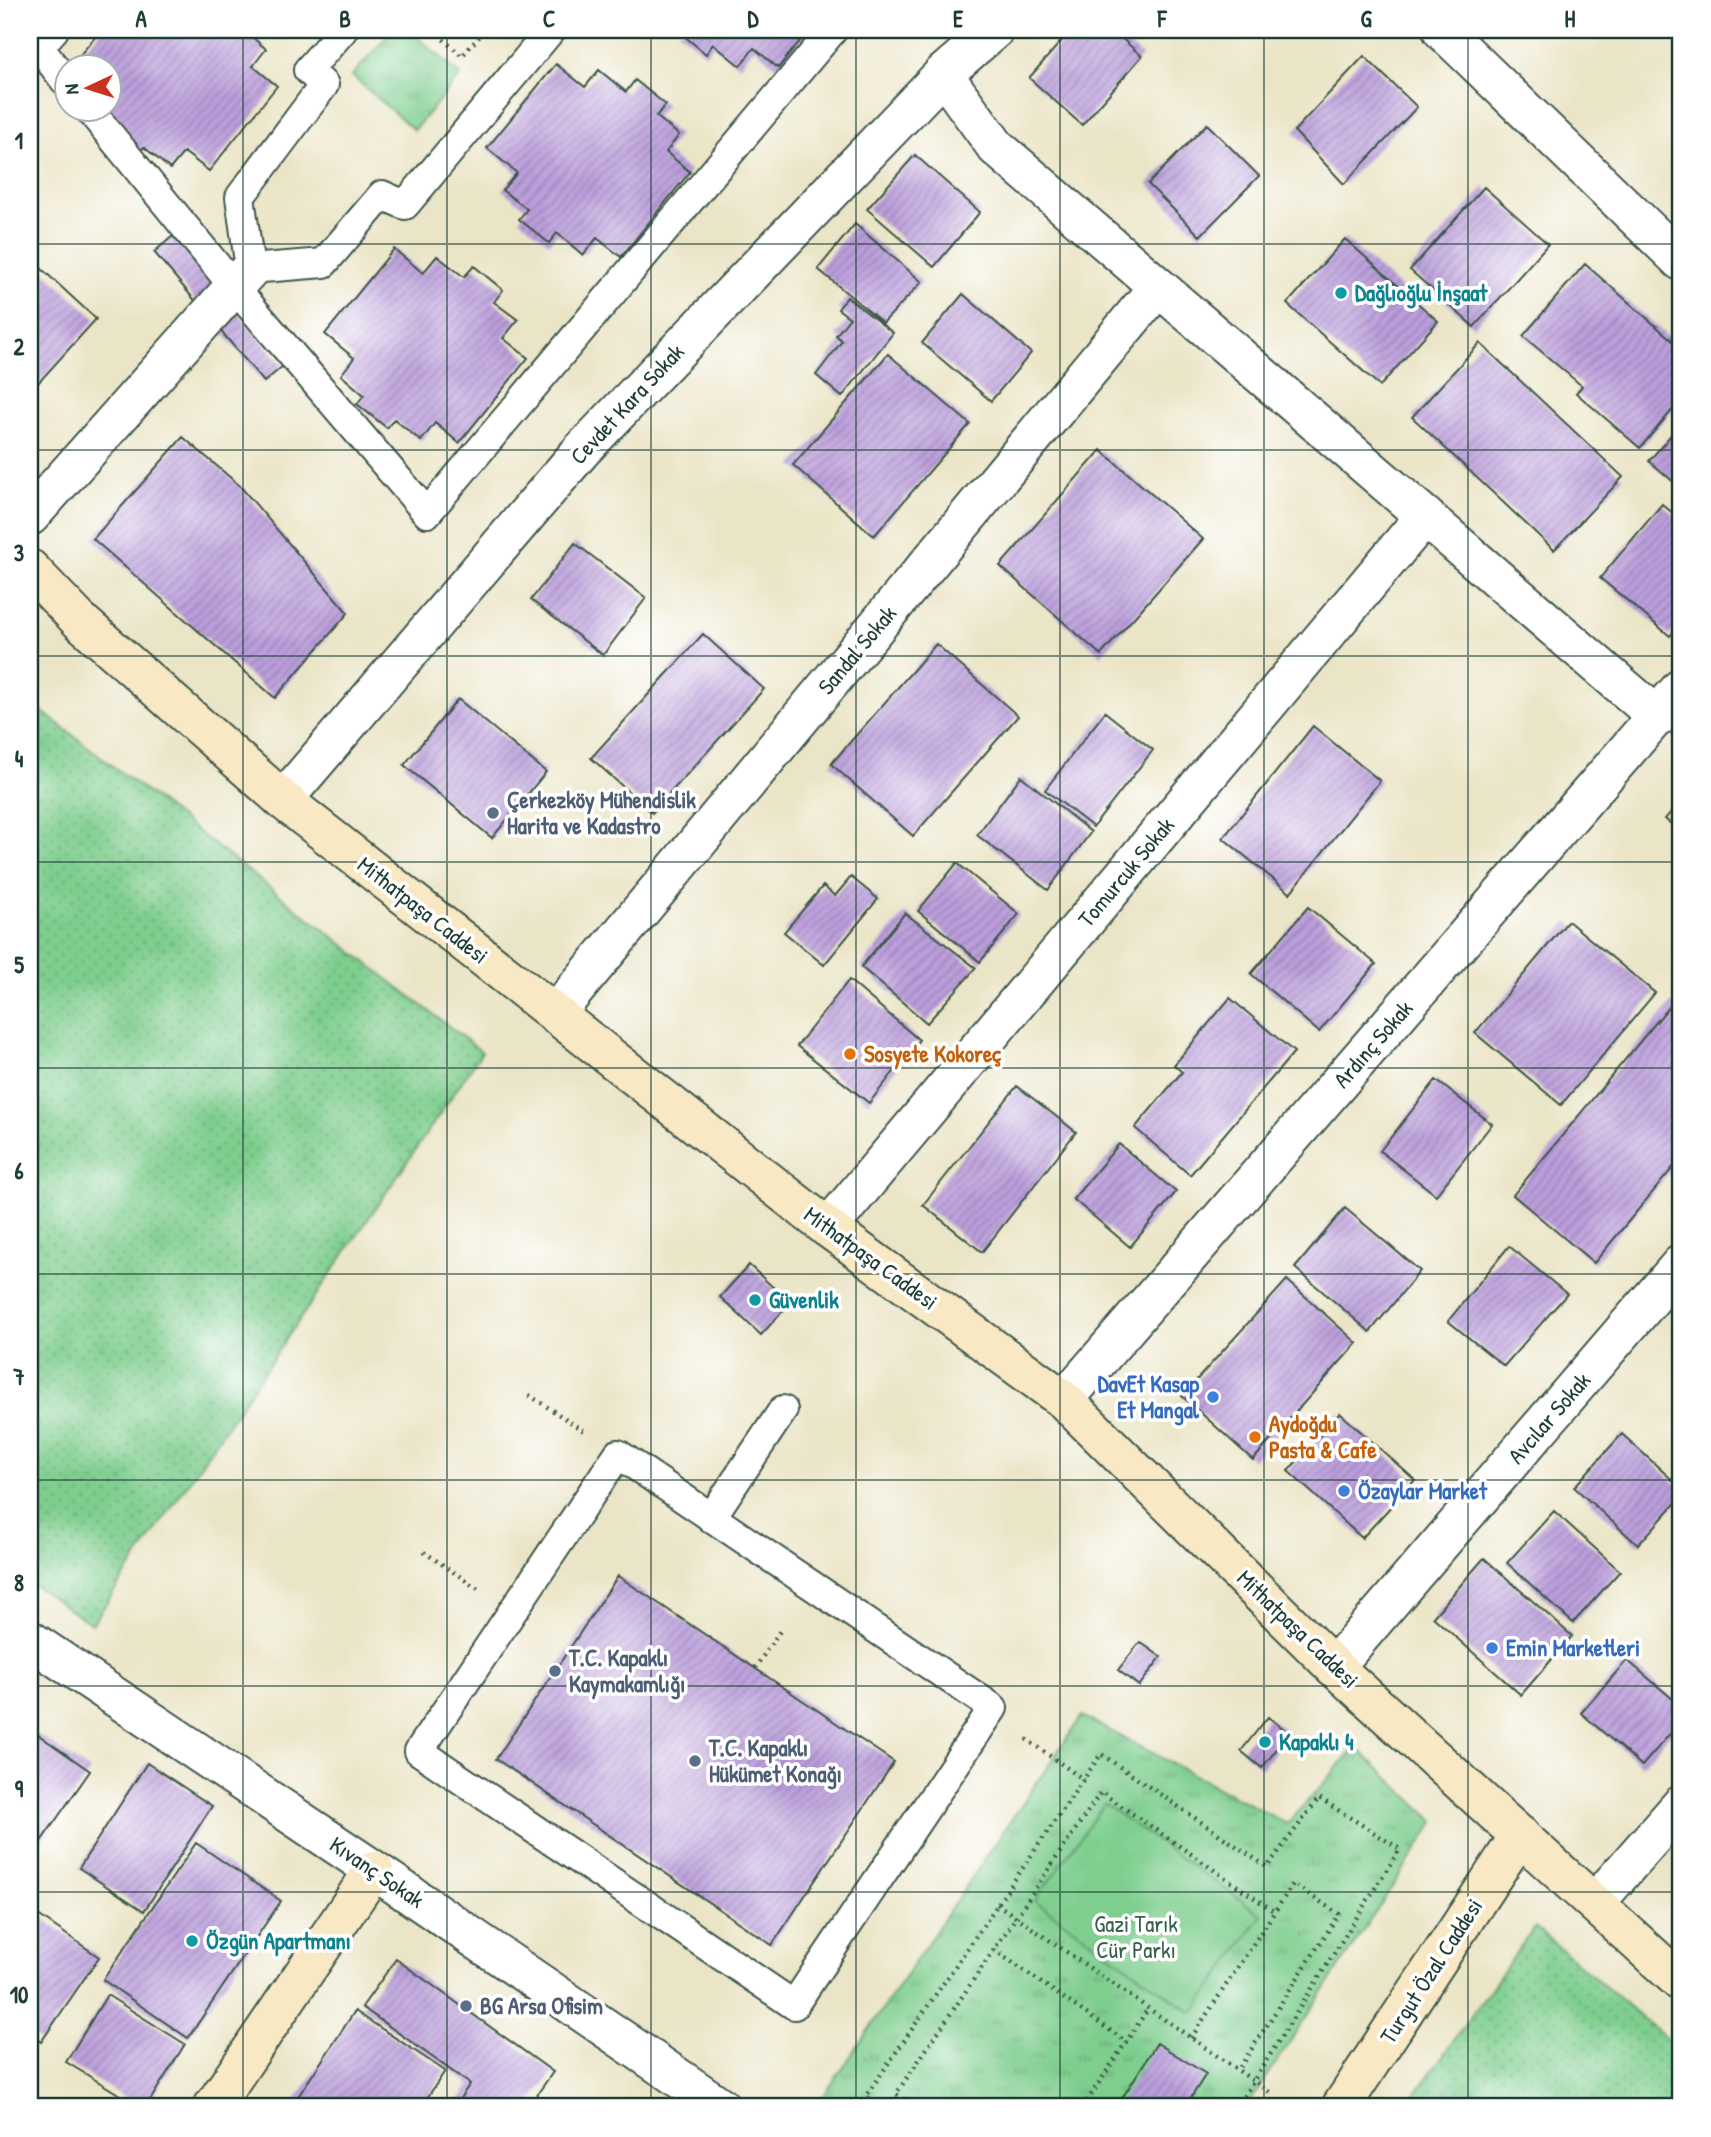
<svg xmlns="http://www.w3.org/2000/svg" width="1711" height="2137" viewBox="0 0 1711 2137" font-family="'Patrick Hand',sans-serif">
<style>
.grass{fill:url(#grass-dots);stroke:#4e8661;stroke-width:2}
.park{fill:url(#park-tufts);stroke:#4e8661;stroke-width:2}
.pitch{fill:#7ece8e;stroke:#4e8661;stroke-width:2}
.building{fill:url(#building-hatch)}
.lines{fill:none;stroke-linecap:round;stroke-linejoin:round}
.lane-casing{stroke:#3e564a;stroke-width:32}
.street-casing{stroke:#3e564a;stroke-width:42}
.secondary-casing{stroke:#3e564a;stroke-width:42}
.path{stroke:#3e564a;stroke-width:4.5;stroke-dasharray:2 5;stroke-linecap:butt}
.lane{stroke:#fff;stroke-width:28}
.street{stroke:#fff;stroke-width:38}
.secondary{stroke:#f8e8c3;stroke-width:38}
.grid{fill:none;stroke:#1f3d34;stroke-width:2;stroke-opacity:0.55}
.culture-dot{fill:#0f9aa8;stroke:#fff;stroke-width:2.5}
.service-dot{fill:#5c6f8a;stroke:#fff;stroke-width:2.5}
.food-dot{fill:#e8710a;stroke:#fff;stroke-width:2.5}
.shop-dot{fill:#3f7fe0;stroke:#fff;stroke-width:2.5}
.labels{text-anchor:middle;stroke-width:7;stroke-linejoin:round;paint-order:stroke}
.culture-label{font-size:23px;font-weight:bold;fill:#0d838f;stroke:#fff;text-anchor:start}
.street-label{font-size:23px;fill:#1f3d34;stroke:#fff}
.service-label{font-size:23px;font-weight:bold;fill:#4e5e75;stroke:#fff;text-anchor:start}
.food-label{font-size:23px;font-weight:bold;fill:#c56008;stroke:#fff;text-anchor:start}
.shop-label{font-size:23px;font-weight:bold;fill:#366cbe;stroke:#fff;text-anchor:start}
.park-label{font-size:23px;fill:#37614a;stroke:#fff}
.neatline{fill:none;stroke:#1f3d34;stroke-width:2.5}
.grid-label{font-size:23px;text-anchor:middle;font-weight:bold;fill:#1f3d34}
</style>
<defs>
<pattern id="grass-dots" width="8" height="8" patternUnits="userSpaceOnUse" patternTransform="scale(1.75)"><rect width="8" height="8" fill="#7ece8e"/><path d="M2 2h.1M6 6h.1" fill="none" stroke="#67a875" stroke-width="1.8" stroke-linecap="round"/></pattern>
<pattern id="park-tufts" width="24" height="20" patternUnits="userSpaceOnUse" patternTransform="scale(1.75)"><rect width="24" height="20" fill="#7ece8e"/><path d="M3 7l-1-3M5 7V3M7 7l1-3M15 17l-1-3M17 17v-4M19 17l1-3" fill="none" stroke="#67a875"/></pattern>
<pattern id="building-hatch" width="6" height="6" patternUnits="userSpaceOnUse" patternTransform="scale(1.75)"><rect width="6" height="6" fill="#bb9edc"/><path d="M-1 1l2-2M0 6l6-6M5 7l2-2" fill="none" stroke="#9782b3"/></pattern>
</defs>
<rect width="100%" height="100%" fill="#fff"/>
<filter id="ink" filterUnits="userSpaceOnUse"><feTurbulence type="fractalNoise" baseFrequency=".0143" numOctaves="2"/><feDisplacementMap in="SourceGraphic" scale="14" xChannelSelector="R" yChannelSelector="G"/><feConvolveMatrix kernelMatrix="1 2 1 2 8 2 1 2 1" color-interpolation-filters="sRGB"/></filter>
<filter id="wash" filterUnits="userSpaceOnUse"><feTurbulence type="fractalNoise" baseFrequency=".00686" numOctaves="4" result="noise"/><feDisplacementMap in="SourceGraphic" scale="28" xChannelSelector="R" yChannelSelector="G"/><feGaussianBlur stdDeviation="1.57" result="paint"/><feColorMatrix in="noise" values="0 0 0 0 0 0 0 0 0 0 0 0 0 0 0 0 0 1.4 0 .05"/><feComposite in="paint" operator="in"/></filter>
<g filter="url(#wash)">
<rect width="100%" height="100%" fill="#ebe5c7"/>
<path class="grass" d="M 34,705 L 482,1052 L 92,1624 L 30,1583 L 30,711 Z
M 1535,1927 L 1681,2051 L 1681,2107 L 1406,2107 Z"/>
<path class="park" d="M 392,30 L 409,30 L 461,75 L 414,130 L 352,76 Z
M 1082,1716 L 1287,1824 L 1356,1747 L 1435,1822 L 1247,2107 L 816,2107 Z"/>
<path class="pitch" d="M 1104,1804 L 1262,1915 L 1193,2013 L 1035,1901 Z"/>
<g id="blocks">
<path class="building" d="M 101,30 L 244,30 L 266,49 L 253,66 L 277,86 L 209,171 L 184,152 L 170,169 L 144,147 L 136,157 L 95,108 L 108,108 L 108,66 L 80,66 L 74,62 Z
M 677,30 L 809,30 L 778,68 L 754,48 L 740,66 L 713,44 L 706,54 Z
M 1071,30 L 1112,30 L 1142,56 L 1082,125 L 1029,78 Z
M 1364,56 L 1417,107 L 1344,184 L 1294,131 Z
M 556,64 L 585,87 L 599,70 L 626,92 L 635,80 L 666,105 L 656,116 L 679,135 L 666,152 L 690,172 L 621,257 L 597,238 L 583,255 L 557,233 L 549,243 L 519,219 L 527,209 L 502,190 L 517,173 L 487,148 Z
M 1207,124 L 1259,176 L 1200,236 L 1148,184 Z
M 915,155 L 980,212 L 934,267 L 867,209 Z
M 1484,187 L 1548,244 L 1474,327 L 1410,270 Z
M 855,224 L 922,282 L 883,323 L 818,269 Z
M 173,236 L 283,366 L 264,382 L 154,252 Z
M 1345,239 L 1438,321 L 1380,386 L 1287,304 Z
M 394,249 L 423,273 L 437,256 L 464,277 L 474,266 L 503,290 L 494,302 L 518,320 L 503,338 L 528,358 L 459,443 L 435,423 L 421,441 L 394,419 L 387,428 L 357,404 L 364,395 L 341,375 L 354,358 L 325,334 Z
M 30,258 L 96,319 L 30,392 Z
M 1585,264 L 1681,348 L 1681,400 L 1640,448 L 1576,393 L 1582,386 L 1523,336 Z
M 963,294 L 1031,353 L 991,401 L 922,343 Z
M 847,297 L 893,333 L 842,397 L 816,375 L 842,341 L 836,335 L 850,318 L 838,309 Z
M 1480,343 L 1623,477 L 1554,550 L 1412,417 Z
M 888,354 L 970,424 L 874,536 L 793,465 Z
M 1681,423 L 1681,488 L 1649,461 Z
M 183,437 L 240,486 L 348,613 L 275,698 L 93,539 Z
M 1101,450 L 1203,539 L 1101,655 L 1000,566 Z
M 1662,504 L 1681,520 L 1681,622 L 1670,636 L 1600,578 Z
M 575,543 L 646,598 L 603,655 L 531,600 Z
M 703,634 L 764,689 L 652,813 L 591,758 Z
M 936,644 L 1018,716 L 913,836 L 831,764 Z
M 458,699 L 546,772 L 492,838 L 404,765 Z
M 1105,712 L 1153,750 L 1093,827 L 1045,790 Z
M 1313,726 L 1380,781 L 1290,893 L 1223,838 Z
M 1021,776 L 1091,832 L 1048,890 L 977,835 Z
M 1681,800 L 1681,832 L 1665,819 Z
M 957,863 L 1019,914 L 980,962 L 918,911 Z
M 851,877 L 878,899 L 824,965 L 784,932 L 823,886 L 835,896 Z
M 1308,907 L 1376,964 L 1319,1032 L 1251,974 Z
M 905,913 L 976,968 L 927,1023 L 861,967 Z
M 1568,921 L 1655,993 L 1561,1105 L 1475,1033 Z
M 849,980 L 919,1040 L 869,1103 L 797,1046 Z
M 1230,998 L 1294,1052 L 1190,1175 L 1135,1128 L 1182,1072 L 1174,1065 Z
M 1672,1003 L 1681,1011 L 1681,1158 L 1594,1263 L 1513,1195 Z
M 1436,1080 L 1492,1124 L 1436,1195 L 1380,1151 Z
M 1017,1086 L 1076,1132 L 982,1252 L 923,1205 Z
M 1119,1144 L 1176,1192 L 1130,1247 L 1073,1199 Z
M 1345,1208 L 1420,1271 L 1370,1332 L 1295,1268 Z
M 1509,1246 L 1567,1294 L 1504,1366 L 1448,1321 Z
M 749,1265 L 790,1303 L 761,1335 L 720,1297 Z
M 1287,1280 L 1357,1343 L 1253,1460 L 1182,1396 Z
M 1340,1413 L 1415,1480 L 1362,1538 L 1288,1471 Z
M 1622,1434 L 1681,1488 L 1681,1497 L 1638,1545 L 1574,1487 Z
M 1554,1511 L 1620,1571 L 1573,1623 L 1507,1563 Z
M 1484,1558 L 1572,1636 L 1521,1695 L 1433,1617 Z
M 618,1576 L 894,1762 L 772,1945 L 496,1759 Z
M 1140,1642 L 1161,1657 L 1139,1686 L 1118,1670 Z
M 1627,1660 L 1681,1706 L 1681,1721 L 1642,1766 L 1581,1713 Z
M 1268,1717 L 1289,1733 L 1262,1768 L 1241,1751 Z
M 30,1729 L 90,1771 L 30,1857 Z
M 147,1763 L 212,1806 L 144,1911 L 79,1868 Z
M 196,1843 L 281,1901 L 188,2038 L 103,1980 Z
M 31,1910 L 99,1957 L 41,2042 L 30,2034 Z
M 396,1959 L 553,2072 L 528,2107 L 454,2107 L 470,2084 L 362,2007 Z
M 107,1995 L 185,2044 L 146,2107 L 140,2107 L 66,2062 Z
M 355,2011 L 445,2071 L 421,2107 L 291,2107 Z
M 1157,2043 L 1206,2074 L 1185,2107 L 1125,2107 L 1119,2103 Z
M 560,2100 L 571,2107 L 555,2107 Z"/>
</g>
</g>
<g filter="url(#ink)">
<use href="#blocks" fill-opacity="0" stroke="#3e564a" stroke-width="2"/>
<g class="lines">
<defs>
<path id="lane" d="M 54,30 L 39,47 L 66,82
M 343,30 L 308,70 L 324,85 L 240,197 L 250,269 L 324,263 L 382,195 L 405,205 L 551,30
M 88,108 L 234,287 L 427,513 L 833,30
M 618,1454 L 993,1708 L 794,2005 L 419,1751 Z
M 711,1518 L 783,1410"/>
<path id="street" d="M 1442,30 L 1681,261
M 943,74 L 996,147 L 1658,717
M 30,516 L 250,269
M 283,800 L 581,451 L 943,74 L 994,30
M 555,1014 L 1158,287
M 828,1228 L 1425,516
M 1064,1400 L 1681,688
M 30,1640 L 374,1870 L 721,2107
M 1334,1667 L 1681,1264
M 1595,1903 L 1681,1805"/>
<path id="secondary" d="M 30,569 L 79,620 L 283,800 L 828,1228 L 1064,1400 L 1334,1667 L 1681,1982
M 213,2107 L 374,1870
M 1341,2107 L 1520,1835"/>
</defs>
<use href="#lane" class="lane-casing"/>
<use href="#street" class="street-casing"/>
<use href="#secondary" class="secondary-casing"/>
<path class="path" d="M 433,30 L 462,56 L 485,30
M 529,1395 L 587,1433
M 424,1552 L 481,1591
M 755,1668 L 782,1628
M 1026,1739 L 1084,1780
M 997,1904 L 1271,2093
M 994,1950 L 1127,2042
M 1191,2038 L 1293,1884 L 1339,1914 L 1238,2070
M 880,2107 L 866,2096 L 1101,1754 L 1267,1867 L 1319,1798 L 1400,1849 L 1237,2107
M 916,2107 L 896,2094 L 1101,1792 L 1275,1912
M 1083,2107 L 1148,2009"/>
<use href="#lane" class="lane"/>
<use href="#street" class="street"/>
<use href="#secondary" class="secondary"/>
</g>
</g>
<path class="grid" d="M 243,30 L 243,2107M 447,30 L 447,2107M 651,30 L 651,2107M 856,30 L 856,2107M 1060,30 L 1060,2107M 1264,30 L 1264,2107M 1468,30 L 1468,2107M 30,244 L 1681,244M 30,450 L 1681,450M 30,656 L 1681,656M 30,862 L 1681,862M 30,1068 L 1681,1068M 30,1274 L 1681,1274M 30,1480 L 1681,1480M 30,1686 L 1681,1686M 30,1892 L 1681,1892"/>
<g class="culture-dot">
<circle cx="1341" cy="293" r="7"/>
<circle cx="755" cy="1300" r="7"/>
<circle cx="1265" cy="1742" r="7"/>
<circle cx="192" cy="1941" r="7"/>
</g>
<g class="service-dot">
<circle cx="493" cy="813" r="7"/>
<circle cx="555" cy="1671" r="7"/>
<circle cx="695" cy="1761" r="7"/>
<circle cx="466" cy="2006" r="7"/>
</g>
<g class="food-dot">
<circle cx="850" cy="1054" r="7"/>
<circle cx="1255" cy="1437" r="7"/>
</g>
<g class="shop-dot">
<circle cx="1213" cy="1397" r="7"/>
<circle cx="1344" cy="1491" r="7"/>
<circle cx="1492" cy="1648" r="7"/>
</g>
<g class="labels">
<g class="culture-label">
<text x="1355" y="301">Dağlıoğlu İnşaat</text>
<text x="769" y="1308">Güvenlik</text>
<text x="1279" y="1750">Kapaklı 4</text>
<text x="206" y="1949">Özgün Apartmanı</text>
</g>
<g class="street-label">
<text transform="translate(627 404) rotate(-47)" y="8">Cevdet Kara Sokak</text>
<text transform="translate(857 650) rotate(-50)" y="8">Sandal Sokak</text>
<text transform="translate(1126 872) rotate(-50)" y="8">Tomurcuk Sokak</text>
<text transform="translate(423 910) rotate(38)" y="8">Mithatpaşa Caddesi</text>
<text transform="translate(1373 1044) rotate(-49)" y="8">Ardınç Sokak</text>
<text transform="translate(871 1258) rotate(36)" y="8">Mithatpaşa Caddesi</text>
<text transform="translate(1549 1418) rotate(-49)" y="8">Avcılar Sokak</text>
<text transform="translate(1298 1629) rotate(44)" y="8">Mithatpaşa Caddesi</text>
<text transform="translate(377 1872) rotate(34)" y="8">Kıvanç Sokak</text>
<text transform="translate(1431 1971) rotate(-57)" y="8">Turgut Özal Caddesi</text>
</g>
<g class="service-label">
<text x="507" y="808">Çerkezköy Mühendislik<tspan x="507" dy="26">Harita ve Kadastro</tspan></text>
<text x="569" y="1666">T.C. Kapaklı<tspan x="569" dy="26">Kaymakamlığı</tspan></text>
<text x="709" y="1756">T.C. Kapaklı<tspan x="709" dy="26">Hükümet Konağı</tspan></text>
<text x="480" y="2014">BG Arsa Ofisim</text>
</g>
<g class="food-label">
<text x="864" y="1062">Sosyete Kokoreç</text>
<text x="1269" y="1432">Aydoğdu<tspan x="1269" dy="26">Pasta &amp; Cafe</tspan></text>
</g>
<g class="shop-label">
<text x="1199" y="1392" text-anchor="end">DavEt Kasap<tspan x="1199" dy="26">Et Mangal</tspan></text>
<text x="1358" y="1499">Özaylar Market</text>
<text x="1506" y="1656">Emin Marketleri</text>
</g>
<g class="park-label">
<text x="1136" y="1932">Gazi Tarık<tspan x="1136" dy="26">Cür Parkı</tspan></text>
</g>
</g>
<rect width="1711" height="2137" fill="none" stroke="#fff" stroke-width="77"/>
<g transform="translate(88 88) rotate(266)"><circle r="33" fill="#ffffff" stroke="#a5b1ae" stroke-width="2"/>
<path d="M0-5L12 26L0 18L-12 26Z" fill="#c8321e"/>
<text y="-10" font-size="19" font-weight="bold" text-anchor="middle" fill="#1f3d34">N</text>
</g>
<rect x="38" y="38" width="1634" height="2060" class="neatline"/>
<g class="grid-label">
<text x="141" y="27">A</text>
<text x="345" y="27">B</text>
<text x="549" y="27">C</text>
<text x="753" y="27">D</text>
<text x="958" y="27">E</text>
<text x="1162" y="27">F</text>
<text x="1366" y="27">G</text>
<text x="1570" y="27">H</text>
<text x="19" y="149">1</text>
<text x="19" y="355">2</text>
<text x="19" y="561">3</text>
<text x="19" y="767">4</text>
<text x="19" y="973">5</text>
<text x="19" y="1179">6</text>
<text x="19" y="1385">7</text>
<text x="19" y="1591">8</text>
<text x="19" y="1797">9</text>
<text x="19" y="2003">10</text>
</g>
</svg>
